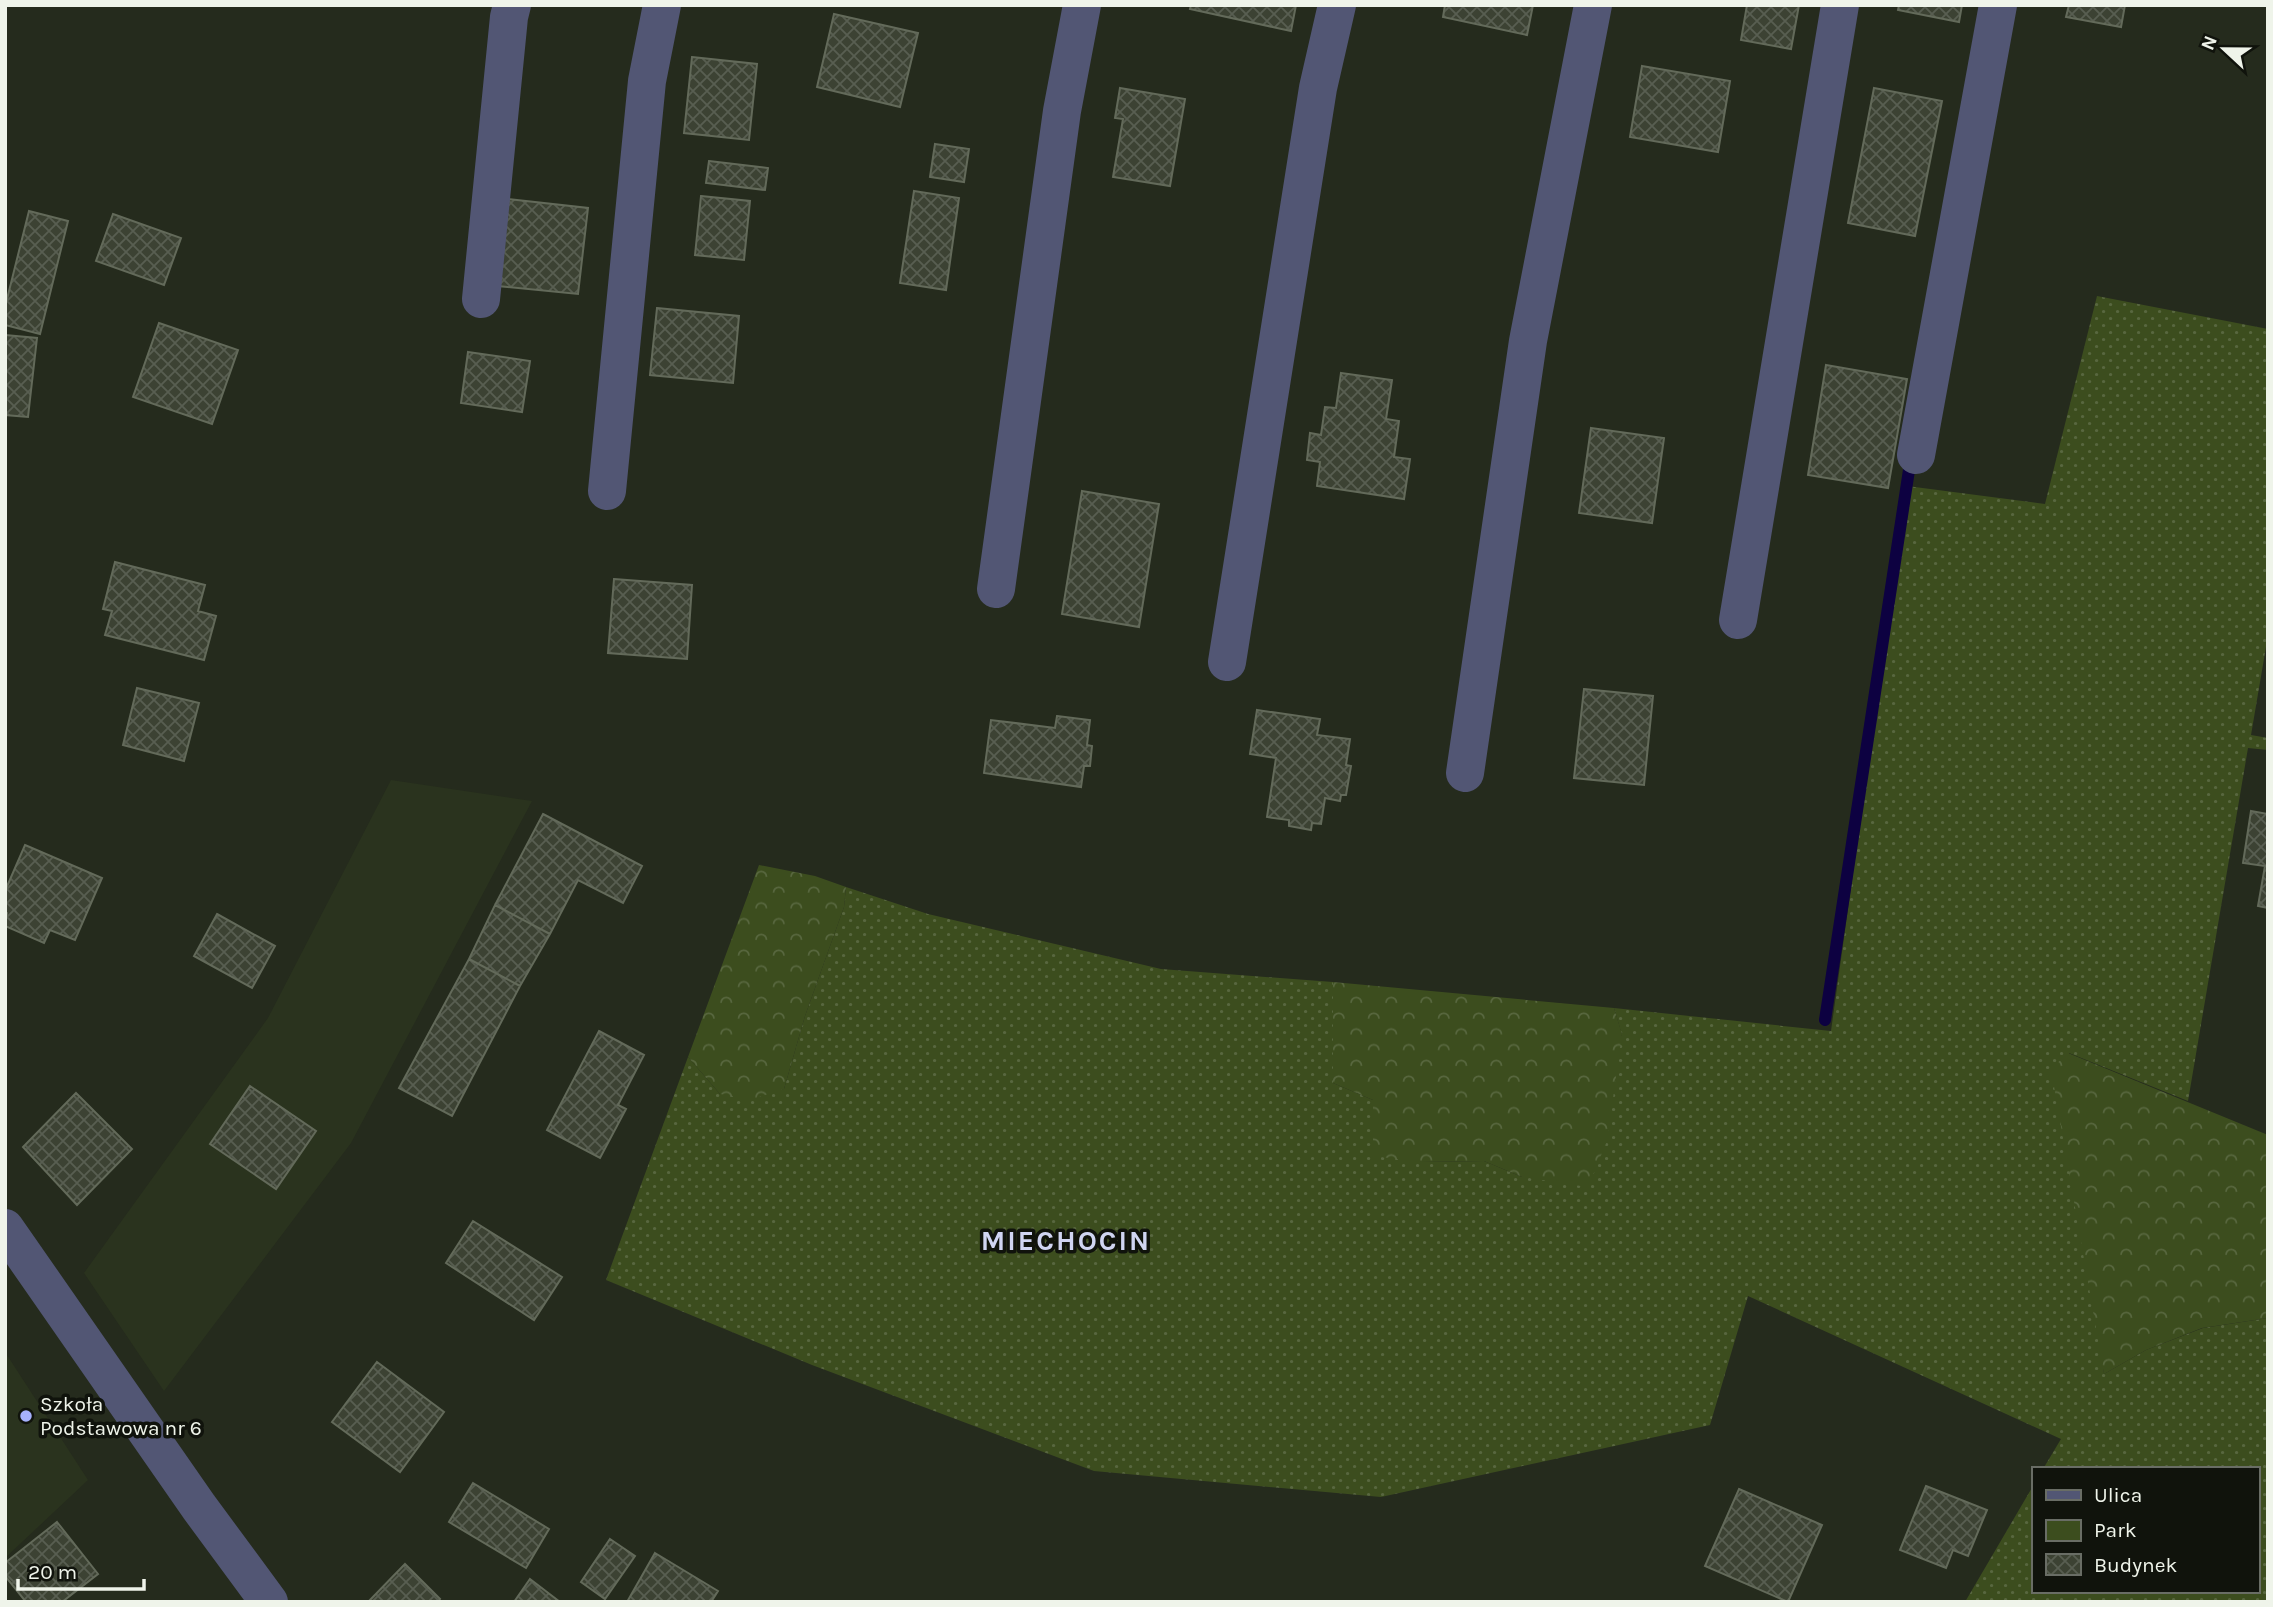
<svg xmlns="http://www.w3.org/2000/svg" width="2273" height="1607" viewBox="0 0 2273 1607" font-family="Karla,sans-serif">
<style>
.built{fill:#2a331e}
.green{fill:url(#green-dots)}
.forest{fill:url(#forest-crowns)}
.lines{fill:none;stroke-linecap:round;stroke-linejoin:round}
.stream{stroke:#0d0141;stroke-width:12}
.building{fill:url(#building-cross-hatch);stroke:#636a5a;stroke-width:2}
.minor{stroke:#525674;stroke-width:38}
.poi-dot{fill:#a6b1fc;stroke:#10130c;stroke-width:2.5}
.labels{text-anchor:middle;stroke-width:7;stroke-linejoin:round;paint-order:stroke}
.poi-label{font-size:21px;fill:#eff4ea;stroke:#10130c;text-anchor:start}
.district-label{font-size:28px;font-weight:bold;letter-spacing:2px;fill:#d0d5f2;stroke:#10130c}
</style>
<defs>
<pattern id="green-dots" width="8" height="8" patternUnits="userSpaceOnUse" patternTransform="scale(1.75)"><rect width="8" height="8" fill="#3c4d1e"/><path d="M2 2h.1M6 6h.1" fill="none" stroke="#58673f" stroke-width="1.8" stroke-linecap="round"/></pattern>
<pattern id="forest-crowns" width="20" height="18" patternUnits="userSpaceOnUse" patternTransform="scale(1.75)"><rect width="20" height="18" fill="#3c4d1e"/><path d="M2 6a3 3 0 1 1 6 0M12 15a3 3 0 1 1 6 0" fill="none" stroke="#58673f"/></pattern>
<pattern id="building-cross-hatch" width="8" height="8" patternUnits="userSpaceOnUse" patternTransform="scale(1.75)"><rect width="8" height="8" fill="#3c4233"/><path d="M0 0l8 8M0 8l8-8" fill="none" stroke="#585e51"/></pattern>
</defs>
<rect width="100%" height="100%" fill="#252b1d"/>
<path class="built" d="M 391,780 L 532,801 L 351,1143 L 164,1391 L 84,1273 L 268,1018 Z
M 5,1352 L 88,1480 L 5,1558 Z"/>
<path class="green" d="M 2097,296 L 2268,329 L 2268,635 L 2251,735 L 2268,738 L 2268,750 L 2248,748 L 2188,1101 L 2069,1053 L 2104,1374 L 2146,1350 L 2203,1328 L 2268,1318 L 2268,1602 L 1965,1602 L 2033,1486 L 2033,1591 L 2257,1591 L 2257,1469 L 2043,1469 L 2061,1439 L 1748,1296 L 1710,1425 L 1381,1497 L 1094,1471 L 812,1365 L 606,1280 L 688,1057 L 720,1094 L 784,1089 L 805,1016 L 844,907 L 846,887 L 928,914 L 1161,969 L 1333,982 L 1333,1083 L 1373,1100 L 1421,1162 L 1484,1161 L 1522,1177 L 1622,1035 L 1614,1008 L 1831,1031 L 1907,486 L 2045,504 Z"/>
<path class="forest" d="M 759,865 L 815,876 L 846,887 L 844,907 L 805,1016 L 784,1089 L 753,1099 L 720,1094 L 688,1057 Z
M 1333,982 L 1614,1008 L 1622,1034 L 1607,1141 L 1588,1187 L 1522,1177 L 1484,1161 L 1421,1162 L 1373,1156 L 1373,1100 L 1333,1083 Z
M 2068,1053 L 2268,1135 L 2268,1318 L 2202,1328 L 2146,1350 L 2104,1374 L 2051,1069 Z"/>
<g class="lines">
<path class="stream" d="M 1825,1020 L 1911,457"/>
</g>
<path class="building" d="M 1191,5 L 1296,5 L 1291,31 L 1190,9 Z
M 1445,5 L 1533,5 L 1527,35 L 1443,17 Z
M 1747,5 L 1799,5 L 1791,49 L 1741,40 Z
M 1899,5 L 1962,5 L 1959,22 L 1898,10 Z
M 2069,5 L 2125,5 L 2121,27 L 2066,17 Z
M 834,14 L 918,33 L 900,107 L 817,87 Z
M 692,57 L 757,64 L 749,140 L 684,133 Z
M 1642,66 L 1730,81 L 1718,152 L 1630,137 Z
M 1120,88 L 1185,99 L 1170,186 L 1113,177 L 1123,119 L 1115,118 Z
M 1874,88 L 1942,101 L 1915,236 L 1848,223 Z
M 935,144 L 969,149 L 964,182 L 930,177 Z
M 709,161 L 768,168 L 765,190 L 706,183 Z
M 914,191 L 959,198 L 946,290 L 900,283 Z
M 701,196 L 750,201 L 744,260 L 695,255 Z
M 508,199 L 588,208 L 578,294 L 498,286 Z
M 29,211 L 68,221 L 40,334 L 5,325 L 5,307 Z
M 113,214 L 181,238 L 164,285 L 96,261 Z
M 657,308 L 739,316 L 733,383 L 650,375 Z
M 159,323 L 238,350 L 212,424 L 133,397 Z
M 5,335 L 37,338 L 28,417 L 5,415 Z
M 468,352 L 530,361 L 522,412 L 461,403 Z
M 1826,365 L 1907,379 L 1888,488 L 1808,475 Z
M 1341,373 L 1392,380 L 1386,419 L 1399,421 L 1394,457 L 1410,459 L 1404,499 L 1317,486 L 1320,462 L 1307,460 L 1310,433 L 1321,435 L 1325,407 L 1336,408 Z
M 1591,428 L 1664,438 L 1652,523 L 1579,513 Z
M 1082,491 L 1159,504 L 1139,627 L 1062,614 Z
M 115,562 L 205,585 L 198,611 L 216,616 L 204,660 L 105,635 L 112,611 L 103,609 Z
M 614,579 L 692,585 L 687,659 L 608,653 Z
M 137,688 L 199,703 L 184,761 L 123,745 Z
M 1584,689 L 1653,696 L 1644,785 L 1574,778 Z
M 1257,710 L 1320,719 L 1317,735 L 1350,739 L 1346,765 L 1351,766 L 1346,795 L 1341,795 L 1340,801 L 1325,798 L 1321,824 L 1312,823 L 1311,830 L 1289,826 L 1289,820 L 1267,817 L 1276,758 L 1250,754 Z
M 1057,716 L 1090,720 L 1087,745 L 1092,746 L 1090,766 L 1084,766 L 1081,787 L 984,773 L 991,720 L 1055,728 Z
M 2251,811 L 2268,814 L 2268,908 L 2258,906 L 2265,866 L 2243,863 Z
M 543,814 L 642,866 L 623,903 L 578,880 L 550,934 L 495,905 Z
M 25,845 L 102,878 L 75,940 L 50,930 L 44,943 L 5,926 L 7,913 L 5,912 L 5,891 Z
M 495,905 L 550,934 L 520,986 L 469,959 Z
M 217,914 L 275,946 L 252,988 L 194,956 Z
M 469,959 L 520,986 L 452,1116 L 399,1088 Z
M 599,1031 L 644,1055 L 618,1105 L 626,1109 L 600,1158 L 547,1130 Z
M 250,1086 L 316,1131 L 276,1189 L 210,1144 Z
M 76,1093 L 132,1149 L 77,1205 L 23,1147 Z
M 473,1221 L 562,1277 L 534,1320 L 446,1263 Z
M 377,1362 L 444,1412 L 400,1472 L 332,1422 Z
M 473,1483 L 549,1529 L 526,1568 L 449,1522 Z
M 1926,1486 L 1987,1510 L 1968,1556 L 1953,1550 L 1946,1568 L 1900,1550 Z
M 1739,1489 L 1822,1525 L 1788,1602 L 1705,1566 Z
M 57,1522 L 98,1574 L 62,1602 L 26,1602 L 5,1576 L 5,1563 Z
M 610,1539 L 635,1556 L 605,1599 L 581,1582 Z
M 655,1553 L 718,1591 L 711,1602 L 627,1602 Z
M 405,1564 L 440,1599 L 438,1602 L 368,1602 Z
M 530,1579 L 560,1602 L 514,1602 Z"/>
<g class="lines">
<path class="minor" d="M 481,299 L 509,17 L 512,5
M 1916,455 L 1998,5
M 607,491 L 647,81 L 662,5
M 996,589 L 1062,111 L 1082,5
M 1738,620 L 1840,5
M 1227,662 L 1318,88 L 1337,5
M 1465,773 L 1528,341 L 1593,5
M 5,1228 L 199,1507 L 269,1602"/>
</g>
<circle class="poi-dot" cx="26" cy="1416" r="7"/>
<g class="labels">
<g class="poi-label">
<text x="40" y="1411">Szkoła<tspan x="40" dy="24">Podstawowa nr 6</tspan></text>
</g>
<g class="district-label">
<text x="1066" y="1250">MIECHOCIN</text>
</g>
</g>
<rect width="2273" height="1607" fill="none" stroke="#eff4ea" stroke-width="14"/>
<rect x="2032" y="1467" width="228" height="126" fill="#10130c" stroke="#696d65" stroke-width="2"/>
<rect x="2046" y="1490" width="35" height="10" fill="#525674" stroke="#696d65" stroke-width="2"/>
<text x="2094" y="1502" font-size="21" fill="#eff4ea">Ulica</text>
<rect x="2046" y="1520" width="35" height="21" fill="#3c4d1e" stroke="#696d65" stroke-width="2"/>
<text x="2094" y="1537" font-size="21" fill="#eff4ea">Park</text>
<rect x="2046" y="1554" width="35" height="21" fill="url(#building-cross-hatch)" stroke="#696d65" stroke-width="2"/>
<text x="2094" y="1572" font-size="21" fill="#eff4ea">Budynek</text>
<g transform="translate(2224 49) rotate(292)" stroke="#10130c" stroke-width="5" paint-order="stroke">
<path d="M0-5L12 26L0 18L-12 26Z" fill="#eff4ea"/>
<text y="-10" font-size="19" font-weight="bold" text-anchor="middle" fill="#eff4ea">N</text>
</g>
<path d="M18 1579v10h126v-10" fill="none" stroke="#eff4ea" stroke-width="3.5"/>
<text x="28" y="1579" font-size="21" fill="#eff4ea" stroke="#10130c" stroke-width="5" paint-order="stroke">20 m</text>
</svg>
